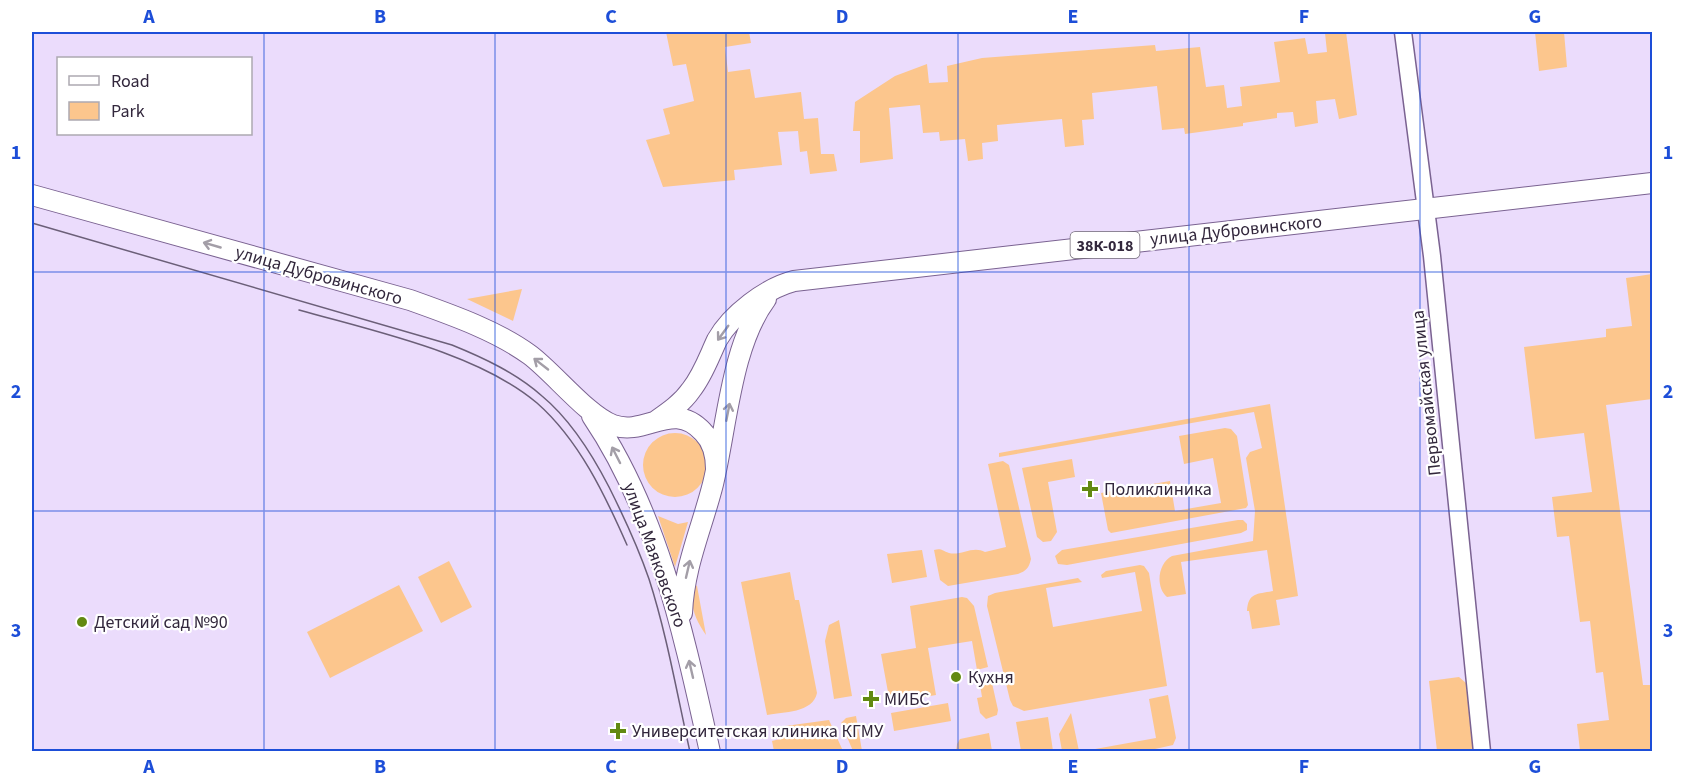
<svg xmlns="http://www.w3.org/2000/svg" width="1684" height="783" viewBox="0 0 1684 783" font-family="'Source Sans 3',sans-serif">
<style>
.green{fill:#fcc68d}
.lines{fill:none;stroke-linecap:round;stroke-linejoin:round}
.minor-casing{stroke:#7a6291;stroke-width:19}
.major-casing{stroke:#7a6291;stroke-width:22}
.minor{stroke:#fff;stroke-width:16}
.major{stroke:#fff;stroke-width:20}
.tram{stroke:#6b5f78;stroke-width:1.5}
.oneway{stroke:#a39ea7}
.grid{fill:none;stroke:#1d4ed8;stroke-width:1.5;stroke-opacity:0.55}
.poi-dot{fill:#628911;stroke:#fff;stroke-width:2}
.labels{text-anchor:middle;stroke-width:4.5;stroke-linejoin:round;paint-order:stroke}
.shield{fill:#fff;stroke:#706876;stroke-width:1.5}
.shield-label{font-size:16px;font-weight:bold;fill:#32273c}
.street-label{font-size:18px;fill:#32273c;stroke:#fff}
.poi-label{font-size:18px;fill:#32273c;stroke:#fff;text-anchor:start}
.neatline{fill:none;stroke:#1d4ed8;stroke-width:2}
.grid-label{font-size:20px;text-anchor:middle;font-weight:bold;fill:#1d4ed8}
</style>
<rect width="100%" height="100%" fill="#ebdcfc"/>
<path class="green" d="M 666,32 L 749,32 L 751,43 L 725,47 L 728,72 L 750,69 L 755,98 L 801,92 L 804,119 L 818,118 L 821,154 L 834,154 L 837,171 L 810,174 L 807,151 L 800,152 L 798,131 L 778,132 L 782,165 L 734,170 L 735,180 L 663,187 L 646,140 L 670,134 L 663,109 L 694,101 L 686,64 L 673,66 Z
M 1341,32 L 1346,32 L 1357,115 L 1339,119 L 1335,99 L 1316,101 L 1318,123 L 1295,127 L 1293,112 L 1277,113 L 1277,118 L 1243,123 L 1243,126 L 1185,134 L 1184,128 L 1162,130 L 1157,86 L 1092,93 L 1094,119 L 1082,120 L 1084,145 L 1065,147 L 1062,119 L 997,125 L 998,141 L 982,143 L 983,159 L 968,161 L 965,139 L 940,141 L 939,132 L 923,133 L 920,105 L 889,108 L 893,159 L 860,163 L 860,131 L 853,131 L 855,102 L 895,76 L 927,64 L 929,83 L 948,82 L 947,66 L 982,58 L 1155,45 L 1156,51 L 1200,47 L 1206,87 L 1224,85 L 1227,108 L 1242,106 L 1240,87 L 1280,82 L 1274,42 L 1305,38 L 1308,54 L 1327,52 L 1325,33 Z
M 1535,32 L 1564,32 L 1567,67 L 1539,71 Z
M 1652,274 L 1652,399 L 1606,405 L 1643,685 L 1652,685 L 1652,751 L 1580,751 L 1577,724 L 1609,720 L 1603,672 L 1596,673 L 1590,621 L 1580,622 L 1569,536 L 1557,537 L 1552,497 L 1592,492 L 1584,433 L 1535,439 L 1524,347 L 1606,337 L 1606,329 L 1632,326 L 1626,278 Z
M 522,289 L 513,321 L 467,299 Z
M 1270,404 L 1298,596 L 1276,600 L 1280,625 L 1252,629 L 1249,611 L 1247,611 C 1248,592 1258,594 1273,591 L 1267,550 L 1181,562 L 1186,594 L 1167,597 C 1155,587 1158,563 1172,556 L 1253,541 L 1255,511 L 1246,458 L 1250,452 L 1262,448 L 1254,412 L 999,457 L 999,453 Z
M 1225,428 L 1231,429 L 1237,436 L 1248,505 L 1246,508 L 1111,533 L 1108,530 L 1101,493 L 1170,481 L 1175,511 L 1221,503 L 1213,458 L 1184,464 L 1179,436 Z
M643 465a32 32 0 1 1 64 0a32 32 0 1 1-64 0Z
M 1072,459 L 1075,477 L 1048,482 L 1057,532 L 1051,541 L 1043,542 L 1037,537 L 1022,468 Z
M 1003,461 L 1009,465 L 1031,559 C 1029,568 1026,571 1018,574 L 948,586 L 940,580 L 934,550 C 942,548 942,551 949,553 C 961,556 973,545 985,552 L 1006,547 L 988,464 Z
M 658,516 L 678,524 L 688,522 L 675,567 Z
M 1238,520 L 1243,520 L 1247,524 L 1247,530 L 1241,533 L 1067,565 L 1058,564 L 1055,556 L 1062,550 Z
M 922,550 L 927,577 L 892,583 L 887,554 Z
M 449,561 L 472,607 L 441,623 L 418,577 Z
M 1140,565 L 1144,566 L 1149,573 L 1167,686 L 1024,711 L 1013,706 L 1010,700 L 987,606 L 988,596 L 995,593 L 1078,578 L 1082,582 L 1046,588 L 1053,627 L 1142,611 L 1135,572 L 1102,578 L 1101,575 L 1106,571 Z
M 790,572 L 795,600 L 799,600 L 817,693 C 813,713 783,712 767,715 L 741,582 Z
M 399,585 L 423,631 L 330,678 L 307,632 Z
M 695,585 L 697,586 L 706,635 C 696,621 687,602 695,585 Z
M 962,597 L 967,598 L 974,606 L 988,667 L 977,670 L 972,641 L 928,648 L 936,695 L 890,703 L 881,654 L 916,648 L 910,606 Z
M 839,620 L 852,696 L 834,699 L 825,641 L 829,625 Z
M 1459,677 L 1466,683 L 1474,751 L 1437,751 L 1429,681 Z
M 992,683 L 998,710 L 997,715 L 986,719 L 980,713 L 977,698 L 982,697 L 980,685 Z
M 1168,695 L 1176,738 L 1173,745 L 1146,751 L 1084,751 L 1156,738 L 1149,699 Z
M 948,703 L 951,721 L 894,731 L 891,713 Z
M 1071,713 L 1079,751 L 1062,751 L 1059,734 Z
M 856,716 L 862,751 L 853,751 L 841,723 L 846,718 Z
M 1048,717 L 1053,751 L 1021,751 L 1016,722 Z
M 829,720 L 843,751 L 774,751 L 772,741 L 780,739 L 778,727 Z
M 989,733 L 992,751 L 956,751 L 957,744 L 960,739 Z"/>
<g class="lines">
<defs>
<path id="minor" d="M 1403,32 L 1432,256 L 1482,752"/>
<path id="major" d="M 32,195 L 410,300 C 449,314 496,330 530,355 C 554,373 588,416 613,425 C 646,437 673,399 703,432 C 713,442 716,455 716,469
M 592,416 C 659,515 684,636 710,752
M 656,421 C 669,412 682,403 691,390 C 703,375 709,357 717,340 C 731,315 766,288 794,281 L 1652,183
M 682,613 C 684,566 702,528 713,484 C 727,426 731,346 766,299"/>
</defs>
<use href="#minor" class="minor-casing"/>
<use href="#major" class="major-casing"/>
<use href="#minor" class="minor"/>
<use href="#major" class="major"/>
<path class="tram" d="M 32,223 L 452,345 C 484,358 516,373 542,396 C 571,420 592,454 609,487 C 624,517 638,547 649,579 C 667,635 677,694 690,752
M 299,310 C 373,331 478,353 537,403 C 579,440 605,495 627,545"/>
</g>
<defs><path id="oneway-shaft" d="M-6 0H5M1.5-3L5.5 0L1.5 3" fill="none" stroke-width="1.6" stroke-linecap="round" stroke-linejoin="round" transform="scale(1.5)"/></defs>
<g class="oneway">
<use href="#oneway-shaft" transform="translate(212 245) rotate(-164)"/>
<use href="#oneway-shaft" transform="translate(723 333) rotate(126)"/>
<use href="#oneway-shaft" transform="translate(541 364) rotate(-142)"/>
<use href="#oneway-shaft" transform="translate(728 412) rotate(-79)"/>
<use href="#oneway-shaft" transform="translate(616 455) rotate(-117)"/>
<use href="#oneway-shaft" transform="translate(688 569) rotate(-77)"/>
<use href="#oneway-shaft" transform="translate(691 669) rotate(-103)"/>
</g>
<path class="grid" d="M 264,32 L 264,752M 495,32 L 495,752M 726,32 L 726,752M 958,32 L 958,752M 1189,32 L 1189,752M 1420,32 L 1420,752M 32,272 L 1652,272M 32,511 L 1652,511"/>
<g class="poi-dot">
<path d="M1087 480h6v6h6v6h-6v6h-6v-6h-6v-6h6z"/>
<circle cx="82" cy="622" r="6"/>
<circle cx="956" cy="677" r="6"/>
<path d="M868 690h6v6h6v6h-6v6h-6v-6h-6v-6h6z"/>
<path d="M615 722h6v6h6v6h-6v6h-6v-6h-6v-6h6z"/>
</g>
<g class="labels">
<rect class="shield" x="1070.5" y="232" width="69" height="26" rx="4.5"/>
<g class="shield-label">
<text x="1105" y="251">38К-018</text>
</g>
<g class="street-label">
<text transform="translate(1236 230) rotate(-6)" y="6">улица Дубровинского</text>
<text transform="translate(319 275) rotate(16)" y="6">улица Дубровинского</text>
<text transform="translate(1426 393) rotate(-96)" y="6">Первомайская улица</text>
<text transform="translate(655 555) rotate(70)" y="6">улица Маяковского</text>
</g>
<g class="poi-label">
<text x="1104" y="495">Поликлиника</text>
<text x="94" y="628">Детский сад №90</text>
<text x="968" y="683">Кухня</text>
<text x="884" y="705">МИБС</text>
<text x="632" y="737">Университетская клиника КГМУ</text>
</g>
</g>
<rect width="1684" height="783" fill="none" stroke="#ffffff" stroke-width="66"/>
<rect x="57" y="57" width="195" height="78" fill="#ffffff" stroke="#ada9b1" stroke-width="1.5"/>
<rect x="69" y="76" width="30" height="9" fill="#ffffff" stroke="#ada9b1" stroke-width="1.5"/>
<text x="111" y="87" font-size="18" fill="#32273c">Road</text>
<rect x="69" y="102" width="30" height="18" fill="#fcc68d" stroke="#ada9b1" stroke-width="1.5"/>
<text x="111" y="117" font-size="18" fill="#32273c">Park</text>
<rect x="33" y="33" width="1618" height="717" class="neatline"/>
<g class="grid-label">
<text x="149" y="23">A</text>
<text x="380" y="23">B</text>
<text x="611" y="23">C</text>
<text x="842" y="23">D</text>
<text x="1073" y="23">E</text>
<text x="1304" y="23">F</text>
<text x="1535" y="23">G</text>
<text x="16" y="159">1</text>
<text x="1668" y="159">1</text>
<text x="16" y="398">2</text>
<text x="1668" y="398">2</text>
<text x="16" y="637">3</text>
<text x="1668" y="637">3</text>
<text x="149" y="773">A</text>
<text x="380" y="773">B</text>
<text x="611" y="773">C</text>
<text x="842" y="773">D</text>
<text x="1073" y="773">E</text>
<text x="1304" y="773">F</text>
<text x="1535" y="773">G</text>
</g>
</svg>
